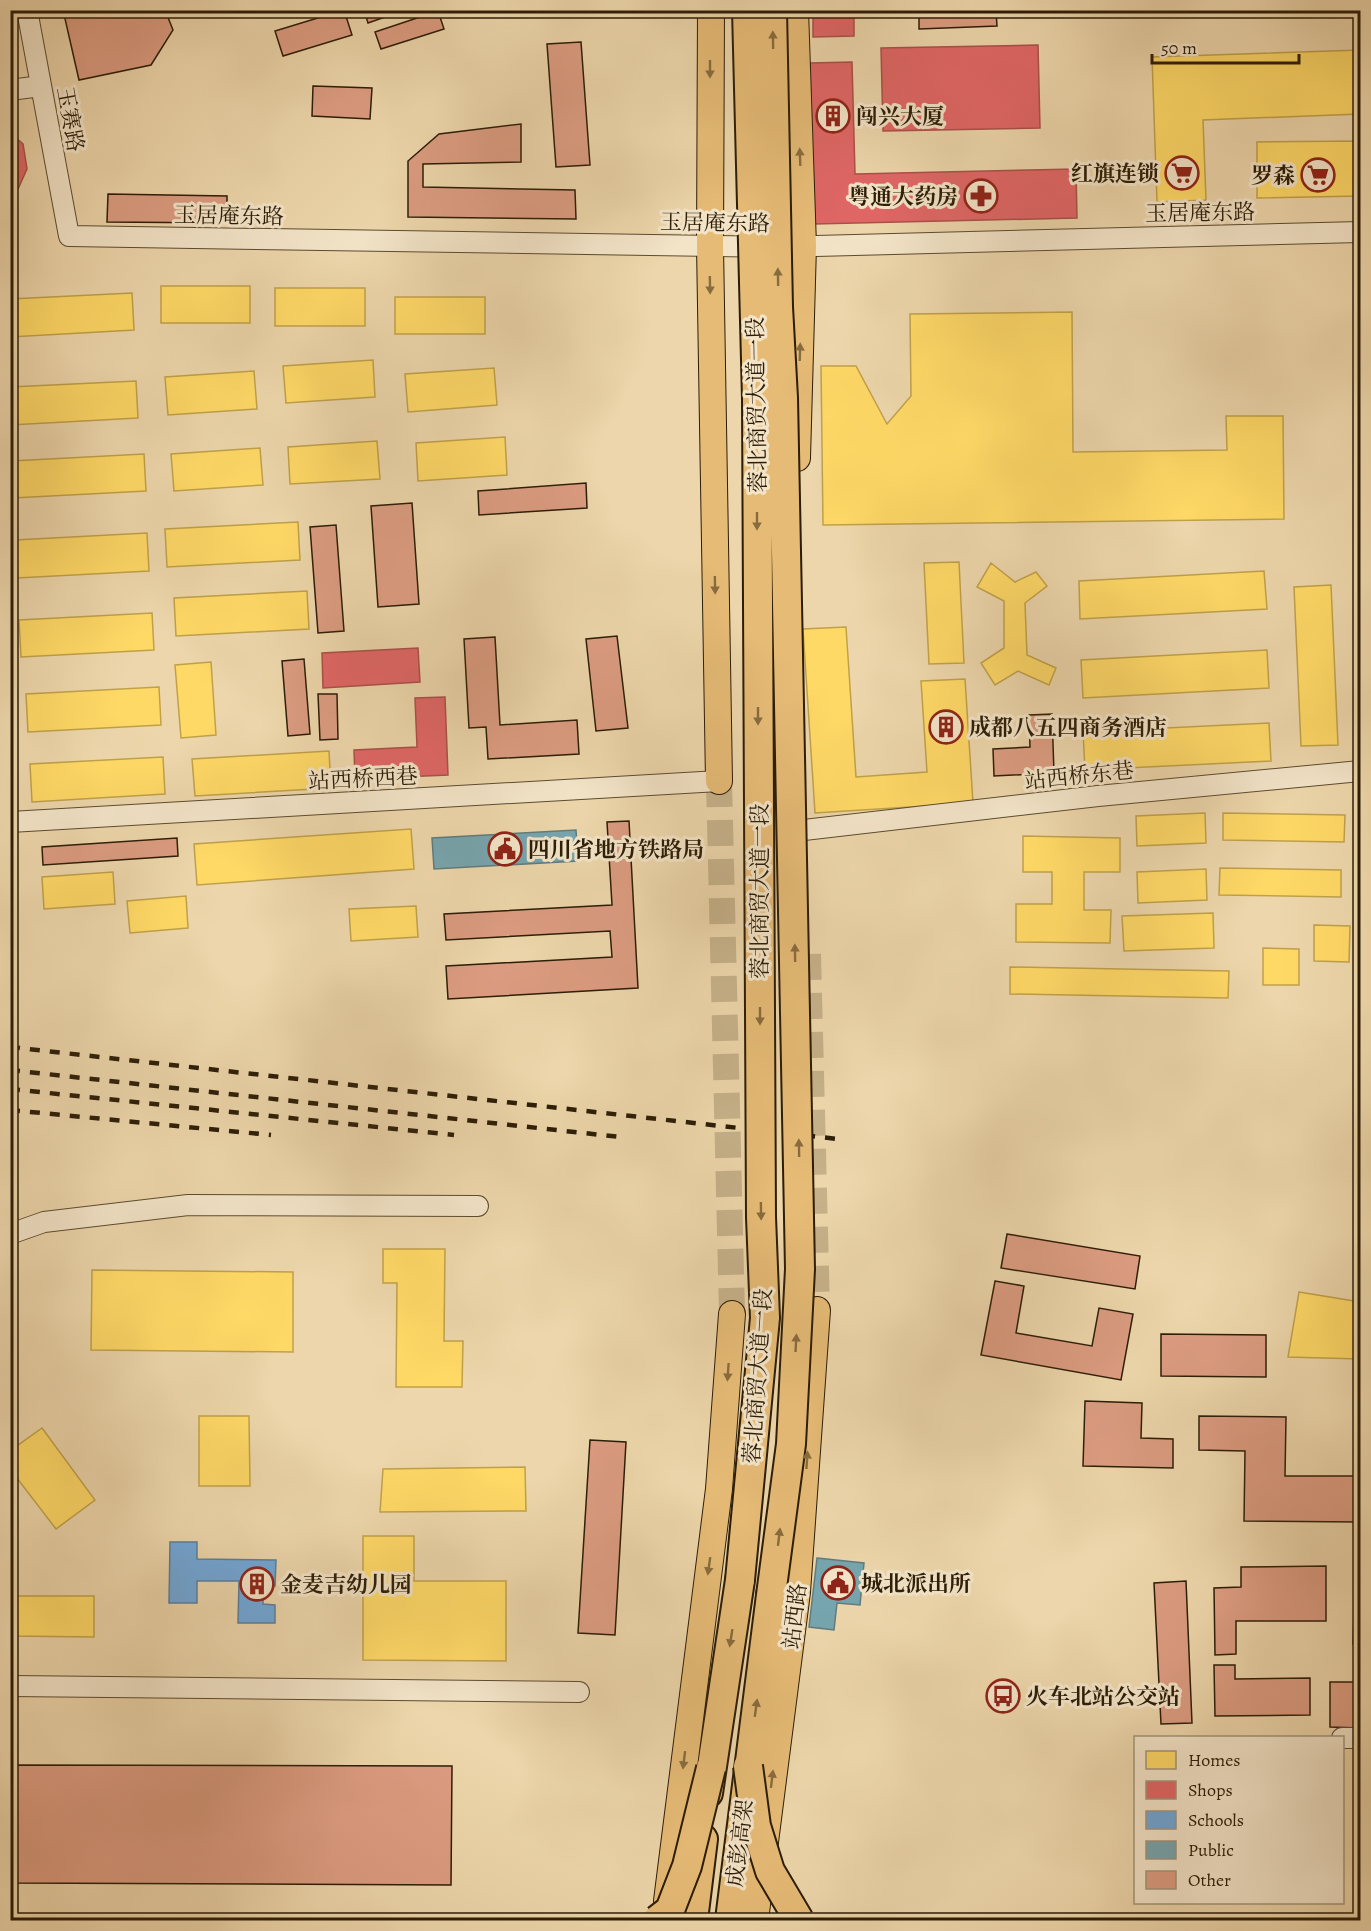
<svg xmlns="http://www.w3.org/2000/svg" width="1371" height="1931" viewBox="0 0 1371 1931" font-family="Alegreya,'Noto Serif SC',serif">
<style>
.homes{fill:#ffd966;stroke:#c0a14a;stroke-width:1.5}
.shops{fill:#e06666;stroke:#aa504a;stroke-width:1.5}
.schools{fill:#6fa8dc;stroke:#5b7e9c;stroke-width:1.5}
.public{fill:#76a5af;stroke:#607c7d;stroke-width:1.5}
.building{fill:#dc9c81;stroke:#2c1d07;stroke-width:1.5}
.lines{fill:none;stroke-linecap:round;stroke-linejoin:round}
.major-tunnel{stroke:#c6b18a;stroke-width:26;stroke-dasharray:26 13;stroke-linecap:butt}
.minor-casing{stroke:#5c4b30;stroke-width:22}
.major-casing{stroke:#2c1d07;stroke-width:28}
.highway-casing{stroke:#2c1d07;stroke-width:32}
.minor{stroke:#f3e4c8;stroke-width:20}
.major{stroke:#e6bb76;stroke-width:26}
.highway{stroke:#e6bb76;stroke-width:28}
.rail{stroke:#2c1d07;stroke-width:4.5;stroke-dasharray:10 10;stroke-linecap:butt}
.highway-bridge-casing{stroke:#2c1d07;stroke-width:32;stroke-linecap:butt}
.highway-bridge{stroke:#e6bb76;stroke-width:28}
.oneway{fill:#896c3e}
.labels{text-anchor:middle;stroke-width:6;stroke-linejoin:round;paint-order:stroke}
.poi-label{font-size:22px;font-weight:bold;fill:#2c1d07;stroke:#f3e4c8;text-anchor:start}
.street-label{font-size:22px;fill:#2c1d07;stroke:#f3e4c8}
</style>
<rect width="100%" height="100%" fill="#edd6ab"/>
<filter id="stains"><feTurbulence type="fractalNoise" baseFrequency=".00333" numOctaves="4"/><feColorMatrix values="0 0 0 0 .2 0 0 0 0 .09 0 0 0 0 .02 0 0 0 .5 -.17"/></filter>
<radialGradient id="worn" r=".72"><stop offset=".6" stop-color="#630" stop-opacity="0"/><stop offset="1" stop-color="#630" stop-opacity=".3"/></radialGradient>
<path class="homes" d="M 1360,50 L 1360,114 L 1203,120 L 1206,200 L 1157,202 L 1152,57 Z
M 1360,141 L 1360,196 L 1257,198 L 1257,142 Z
M 161,286 L 250,286 L 250,323 L 161,323 Z
M 275,288 L 365,288 L 365,326 L 275,326 Z
M 132,293 L 134,330 L 10,337 L 10,299 Z
M 395,297 L 485,297 L 485,334 L 395,334 Z
M 1072,312 L 1073,452 L 1227,450 L 1226,416 L 1283,416 L 1284,519 L 823,525 L 821,366 L 856,366 L 887,424 L 911,396 L 910,314 Z
M 373,360 L 375,397 L 286,403 L 283,366 Z
M 494,368 L 497,405 L 408,412 L 405,374 Z
M 254,371 L 257,409 L 168,415 L 165,377 Z
M 136,381 L 138,418 L 10,425 L 10,387 Z
M 505,437 L 507,475 L 418,481 L 416,443 Z
M 377,441 L 380,479 L 290,484 L 288,447 Z
M 260,448 L 263,485 L 174,491 L 171,454 Z
M 144,454 L 146,491 L 13,498 L 11,461 Z
M 298,522 L 300,560 L 167,567 L 165,529 Z
M 147,533 L 149,571 L 17,578 L 15,540 Z
M 959,562 L 964,663 L 929,664 L 924,563 Z
M 991,563 L 1015,582 L 1036,572 L 1047,586 L 1025,603 L 1027,655 L 1056,668 L 1049,685 L 1018,671 L 995,685 L 981,663 L 1004,648 L 1004,601 L 977,587 Z
M 1264,571 L 1267,609 L 1080,619 L 1079,581 Z
M 1331,585 L 1338,745 L 1301,746 L 1294,587 Z
M 307,591 L 309,629 L 176,636 L 174,598 Z
M 152,613 L 154,650 L 21,657 L 19,620 Z
M 846,627 L 856,777 L 927,772 L 921,681 L 965,679 L 973,803 L 815,813 L 803,629 Z
M 1267,650 L 1269,688 L 1083,698 L 1081,660 Z
M 211,662 L 216,735 L 181,738 L 175,665 Z
M 159,687 L 161,725 L 28,732 L 26,694 Z
M 1269,723 L 1271,761 L 1085,770 L 1083,732 Z
M 329,751 L 331,788 L 195,796 L 192,759 Z
M 163,757 L 165,794 L 32,802 L 30,764 Z
M 1205,813 L 1206,843 L 1137,846 L 1136,816 Z
M 1223,813 L 1345,815 L 1344,842 L 1223,840 Z
M 411,829 L 414,869 L 197,885 L 194,844 Z
M 1023,836 L 1120,838 L 1120,872 L 1084,872 L 1084,910 L 1111,910 L 1110,943 L 1016,942 L 1016,904 L 1052,904 L 1052,872 L 1023,872 Z
M 1220,868 L 1341,870 L 1341,897 L 1219,895 Z
M 1206,869 L 1207,900 L 1138,903 L 1137,872 Z
M 113,872 L 115,904 L 44,909 L 42,877 Z
M 186,896 L 188,928 L 130,933 L 127,901 Z
M 416,906 L 418,937 L 351,941 L 349,909 Z
M 1213,913 L 1214,948 L 1124,951 L 1122,916 Z
M 1314,925 L 1350,926 L 1349,962 L 1314,961 Z
M 1263,948 L 1299,949 L 1299,985 L 1263,985 Z
M 1010,967 L 1229,971 L 1228,998 L 1010,994 Z
M 383,1249 L 445,1249 L 444,1341 L 463,1341 L 462,1387 L 396,1387 L 397,1283 L 383,1283 Z
M 92,1270 L 293,1272 L 293,1352 L 91,1350 Z
M 1299,1292 L 1360,1302 L 1360,1359 L 1288,1357 Z
M 199,1416 L 249,1416 L 250,1486 L 199,1486 Z
M 42,1428 L 95,1500 L 56,1529 L 10,1469 L 10,1451 Z
M 525,1467 L 526,1511 L 380,1512 L 383,1469 Z
M 363,1536 L 414,1536 L 414,1581 L 506,1581 L 506,1661 L 363,1660 Z
M 10,1596 L 94,1596 L 94,1637 L 10,1636 Z"/>
<path class="shops" d="M 813,10 L 854,10 L 854,36 L 813,37 Z
M 1038,45 L 1040,128 L 883,131 L 881,48 Z
M 852,62 L 855,174 L 1076,169 L 1077,218 L 814,224 L 810,63 Z
M 10,133 L 23,144 L 27,169 L 18,189 L 10,194 Z
M 418,648 L 420,682 L 323,688 L 322,653 Z
M 445,697 L 448,775 L 355,779 L 354,750 L 417,747 L 415,698 Z"/>
<path class="schools" d="M 170,1542 L 197,1542 L 197,1559 L 276,1560 L 275,1586 L 263,1586 L 263,1604 L 275,1605 L 275,1623 L 238,1623 L 239,1581 L 197,1581 L 197,1603 L 169,1603 Z"/>
<path class="public" d="M 576,830 L 578,861 L 434,869 L 432,838 Z
M 817,1558 L 864,1563 L 860,1605 L 837,1603 L 834,1630 L 809,1627 Z"/>
<path class="building" d="M 63,10 L 165,10 L 173,30 L 151,65 L 79,80 Z
M 344,10 L 352,35 L 283,56 L 275,31 Z
M 364,10 L 405,10 L 368,23 Z
M 919,10 L 996,10 L 997,26 L 919,29 Z
M 438,11 L 444,29 L 381,49 L 375,32 Z
M 581,42 L 590,165 L 556,167 L 547,44 Z
M 313,86 L 372,88 L 370,119 L 312,116 Z
M 521,124 L 521,162 L 423,164 L 423,187 L 575,190 L 576,219 L 408,217 L 408,161 L 439,134 Z
M 108,194 L 227,196 L 227,223 L 107,222 Z
M 586,483 L 587,508 L 479,515 L 478,491 Z
M 412,503 L 419,604 L 378,607 L 371,506 Z
M 336,525 L 344,631 L 318,633 L 310,527 Z
M 617,636 L 628,728 L 596,731 L 586,639 Z
M 495,637 L 500,725 L 577,720 L 579,754 L 488,759 L 486,727 L 469,728 L 464,639 Z
M 304,659 L 310,734 L 288,736 L 282,661 Z
M 318,694 L 337,694 L 338,739 L 320,740 Z
M 1052,714 L 1054,773 L 994,776 L 993,749 L 1030,747 L 1029,715 Z
M 629,821 L 638,988 L 448,999 L 446,966 L 612,957 L 610,931 L 446,940 L 444,914 L 612,905 L 607,822 Z
M 177,838 L 178,856 L 43,865 L 42,847 Z
M 1007,1234 L 1140,1256 L 1135,1289 L 1001,1268 Z
M 995,1281 L 1024,1286 L 1016,1333 L 1092,1346 L 1099,1308 L 1133,1314 L 1121,1380 L 981,1355 Z
M 1161,1334 L 1266,1335 L 1266,1377 L 1161,1376 Z
M 1085,1401 L 1142,1403 L 1141,1438 L 1173,1439 L 1173,1468 L 1083,1466 Z
M 1199,1416 L 1286,1417 L 1285,1476 L 1360,1476 L 1360,1522 L 1244,1521 L 1245,1451 L 1199,1450 Z
M 590,1440 L 626,1442 L 615,1635 L 578,1633 Z
M 1326,1566 L 1326,1621 L 1236,1621 L 1236,1654 L 1215,1655 L 1214,1588 L 1241,1587 L 1241,1567 Z
M 1355,1580 L 1360,1580 L 1360,1644 L 1353,1644 Z
M 1186,1581 L 1192,1723 L 1161,1724 L 1154,1583 Z
M 1214,1665 L 1235,1665 L 1235,1679 L 1310,1678 L 1310,1715 L 1215,1716 Z
M 1330,1682 L 1360,1682 L 1360,1728 L 1330,1727 Z
M 10,1765 L 452,1766 L 451,1885 L 10,1883 Z"/>
<g class="lines">
<path class="major-tunnel" d="M 719,781 L 732,1314
M 808,954 L 817,1310"/>
<defs>
<path id="minor" d="M 27,10 L 69,236 L 777,247 L 1360,232
M 10,90 L 41,86
M 10,822 L 719,781
M 804,830 L 1098,796 L 1360,771
M 10,1234 L 44,1222 L 188,1205 L 478,1206
M 10,1686 L 579,1692
M 1342,1738 L 1360,1738"/>
<path id="major" d="M 711,10 L 710,246 L 719,781
M 795,10 L 803,246 L 797,458
M 667,1901 L 719,1489 L 732,1314
M 755,1920 L 797,1592 L 817,1310"/>
<path id="highway" d="M 708,1793 L 740,1580
M 693,1920 L 703,1839
M 730,1920 L 771,1595"/>
</defs>
<use href="#minor" class="minor-casing"/>
<use href="#major" class="major-casing"/>
<use href="#highway" class="highway-casing"/>
<use href="#minor" class="minor"/>
<use href="#major" class="major"/>
<use href="#highway" class="highway"/>
<path class="rail" d="M 10,1047 L 838,1139
M 10,1070 L 620,1137
M 10,1089 L 454,1135
M 10,1110 L 271,1135"/>
<defs>
<path id="highway-bridge" d="M 740,1580 L 765,1318 L 761,1217 L 757,399 L 747,10
M 771,1595 L 791,1444 L 800,1269 L 783,398 L 778,307 L 772,10
M 748,1766 L 756,1826 L 770,1871 L 799,1920
M 657,1920 L 670,1910 L 687,1866 L 711,1768"/>
</defs>
<use href="#highway-bridge" class="highway-bridge-casing"/>
<use href="#highway-bridge" class="highway-bridge"/>
</g>
<defs><path id="oneway-solid" d="M-6-.8H1V-3.2L6.5 0L1 3.2V.8H-6Z" transform="scale(1.5)"/></defs>
<g class="oneway">
<use href="#oneway-solid" transform="translate(773 40) rotate(-91)"/>
<use href="#oneway-solid" transform="translate(710 69) rotate(90)"/>
<use href="#oneway-solid" transform="translate(800 157) rotate(-92)"/>
<use href="#oneway-solid" transform="translate(778 277) rotate(-91)"/>
<use href="#oneway-solid" transform="translate(710 285) rotate(89)"/>
<use href="#oneway-solid" transform="translate(800 352) rotate(-88)"/>
<use href="#oneway-solid" transform="translate(757 521) rotate(90)"/>
<use href="#oneway-solid" transform="translate(715 585) rotate(89)"/>
<use href="#oneway-solid" transform="translate(758 716) rotate(90)"/>
<use href="#oneway-solid" transform="translate(795 953) rotate(-91)"/>
<use href="#oneway-solid" transform="translate(760 1016) rotate(90)"/>
<use href="#oneway-solid" transform="translate(799 1148) rotate(-91)"/>
<use href="#oneway-solid" transform="translate(761 1211) rotate(89)"/>
<use href="#oneway-solid" transform="translate(796 1343) rotate(-87)"/>
<use href="#oneway-solid" transform="translate(728 1372) rotate(94)"/>
<use href="#oneway-solid" transform="translate(807 1460) rotate(-86)"/>
<use href="#oneway-solid" transform="translate(779 1537) rotate(-83)"/>
<use href="#oneway-solid" transform="translate(709 1566) rotate(98)"/>
<use href="#oneway-solid" transform="translate(731 1638) rotate(99)"/>
<use href="#oneway-solid" transform="translate(756 1708) rotate(-82)"/>
<use href="#oneway-solid" transform="translate(684 1760) rotate(97)"/>
<use href="#oneway-solid" transform="translate(772 1779) rotate(-83)"/>
</g>
<defs>
<symbol id="building-ring" viewBox="-11 -11 22 22"><circle r="9.5" fill="#f3e4c8" stroke="#8f2418" stroke-width="1.5"/><path d="M-4-6H4V6H1V3H-1V6H-4ZM-2.5-4.3h1.7v1.8h-1.7ZM.8-4.3h1.7v1.8H.8ZM-2.5-1h1.7V.8h-1.7ZM.8-1h1.7V.8H.8Z" fill="#8f2418"/></symbol>
<symbol id="supermarket-ring" viewBox="-11 -11 22 22"><circle r="9.5" fill="#f3e4c8" stroke="#8f2418" stroke-width="1.5"/><path d="M-6-5.5h2.5l.6 2H6L4.5 2H-2.5L-4.4-4H-6ZM-1.5 3.2a1.3 1.3 0 1 0 .1 0ZM3 3.2a1.3 1.3 0 1 0 .1 0Z" fill="#8f2418"/></symbol>
<symbol id="pharmacy-ring" viewBox="-11 -11 22 22"><circle r="9.5" fill="#f3e4c8" stroke="#8f2418" stroke-width="1.5"/><path d="M-2-6h4v4h4v4h-4v4h-4v-4h-4v-4h4Z" fill="#8f2418"/></symbol>
<symbol id="civic-ring" viewBox="-11 -11 22 22"><circle r="9.5" fill="#f3e4c8" stroke="#8f2418" stroke-width="1.5"/><path d="M-.6-6.5H3V-4.5H.6V-3L4-1V1h2V6H-6V1h2V-1L-.6-3ZM-1.2 2.5V6h2.4V2.5Z" fill="#8f2418"/></symbol>
<symbol id="bus-ring" viewBox="-11 -11 22 22"><circle r="9.5" fill="#f3e4c8" stroke="#8f2418" stroke-width="1.5"/><path d="M-5-6H5V4H4V6H2V4H-2V6H-4V4H-5ZM-3.5-4V0h7V-4ZM-3.5 1.2v1.5H-2V1.2ZM2 1.2v1.5H3.5V1.2Z" fill="#8f2418"/></symbol>
</defs>
<g fill-rule="evenodd">
<use href="#building-ring" x="814" y="97" width="38" height="38"/>
<use href="#supermarket-ring" x="1163" y="154" width="38" height="38"/>
<use href="#supermarket-ring" x="1299" y="156" width="38" height="38"/>
<use href="#pharmacy-ring" x="962" y="177" width="38" height="38"/>
<use href="#building-ring" x="927" y="708" width="38" height="38"/>
<use href="#civic-ring" x="486" y="830" width="38" height="38"/>
<use href="#civic-ring" x="819" y="1564" width="38" height="38"/>
<use href="#building-ring" x="238" y="1565" width="38" height="38"/>
<use href="#bus-ring" x="984" y="1677" width="38" height="38"/>
</g>
<g class="labels">
<g class="poi-label">
<text x="856" y="124">闯兴大厦</text>
<text x="1159" y="181" text-anchor="end">红旗连锁</text>
<text x="1295" y="183" text-anchor="end">罗森</text>
<text x="958" y="204" text-anchor="end">粤通大药房</text>
<text x="969" y="735">成都八五四商务酒店</text>
<text x="528" y="857">四川省地方铁路局</text>
<text x="861" y="1591">城北派出所</text>
<text x="280" y="1592">金麦吉幼儿园</text>
<text x="1026" y="1704">火车北站公交站</text>
</g>
<g class="street-label">
<text transform="translate(71 119) rotate(80)" y="8">玉赛路</text>
<text transform="translate(1200 212) rotate(-1)" y="8">玉居庵东路</text>
<text transform="translate(229 215) rotate(1)" y="8">玉居庵东路</text>
<text transform="translate(715 222) rotate(1)" y="8">玉居庵东路</text>
<text transform="translate(756 405) rotate(-91)" y="8">蓉北商贸大道一段</text>
<text transform="translate(1079 775) rotate(-6)" y="8">站西桥东巷</text>
<text transform="translate(363 778) rotate(-3)" y="8">站西桥西巷</text>
<text transform="translate(759 891) rotate(-90)" y="8">蓉北商贸大道一段</text>
<text transform="translate(757 1376) rotate(-86)" y="8">蓉北商贸大道一段</text>
<text transform="translate(794 1616) rotate(-83)" y="8">站西路</text>
<text transform="translate(739 1843) rotate(-83)" y="8">成彭高架</text>
</g>
</g>
<rect width="1371" height="1931" fill="none" stroke="#edd6ab" stroke-width="36"/>
<rect x="12" y="12" width="1347" height="1907" fill="none" stroke="#2c1d07" stroke-width="3"/>
<rect x="18" y="18" width="1335" height="1895" fill="none" stroke="#2c1d07" stroke-width="1.5"/>
<rect x="1134" y="1736" width="210" height="168" fill="#f3e4c8" stroke="#a3947b" stroke-width="1.5"/>
<rect x="1146" y="1751" width="30" height="18" fill="#ffd966" stroke="#a3947b" stroke-width="1.5"/>
<text x="1188" y="1766" font-size="18" fill="#2c1d07">Homes</text>
<rect x="1146" y="1781" width="30" height="18" fill="#e06666" stroke="#a3947b" stroke-width="1.5"/>
<text x="1188" y="1796" font-size="18" fill="#2c1d07">Shops</text>
<rect x="1146" y="1811" width="30" height="18" fill="#6fa8dc" stroke="#a3947b" stroke-width="1.5"/>
<text x="1188" y="1826" font-size="18" fill="#2c1d07">Schools</text>
<rect x="1146" y="1841" width="30" height="18" fill="#76a5af" stroke="#a3947b" stroke-width="1.5"/>
<text x="1188" y="1856" font-size="18" fill="#2c1d07">Public</text>
<rect x="1146" y="1871" width="30" height="18" fill="#dc9c81" stroke="#a3947b" stroke-width="1.5"/>
<text x="1188" y="1886" font-size="18" fill="#2c1d07">Other</text>
<path d="M1152 54v9h147v-9" fill="none" stroke="#2c1d07" stroke-width="3"/>
<text x="1161" y="54" font-size="18" fill="#2c1d07" stroke="#f3e4c8" stroke-width="4.5" paint-order="stroke">50 m</text>
<rect width="100%" height="100%" filter="url(#stains)"/>
<rect width="100%" height="100%" fill="url(#worn)"/>
</svg>
